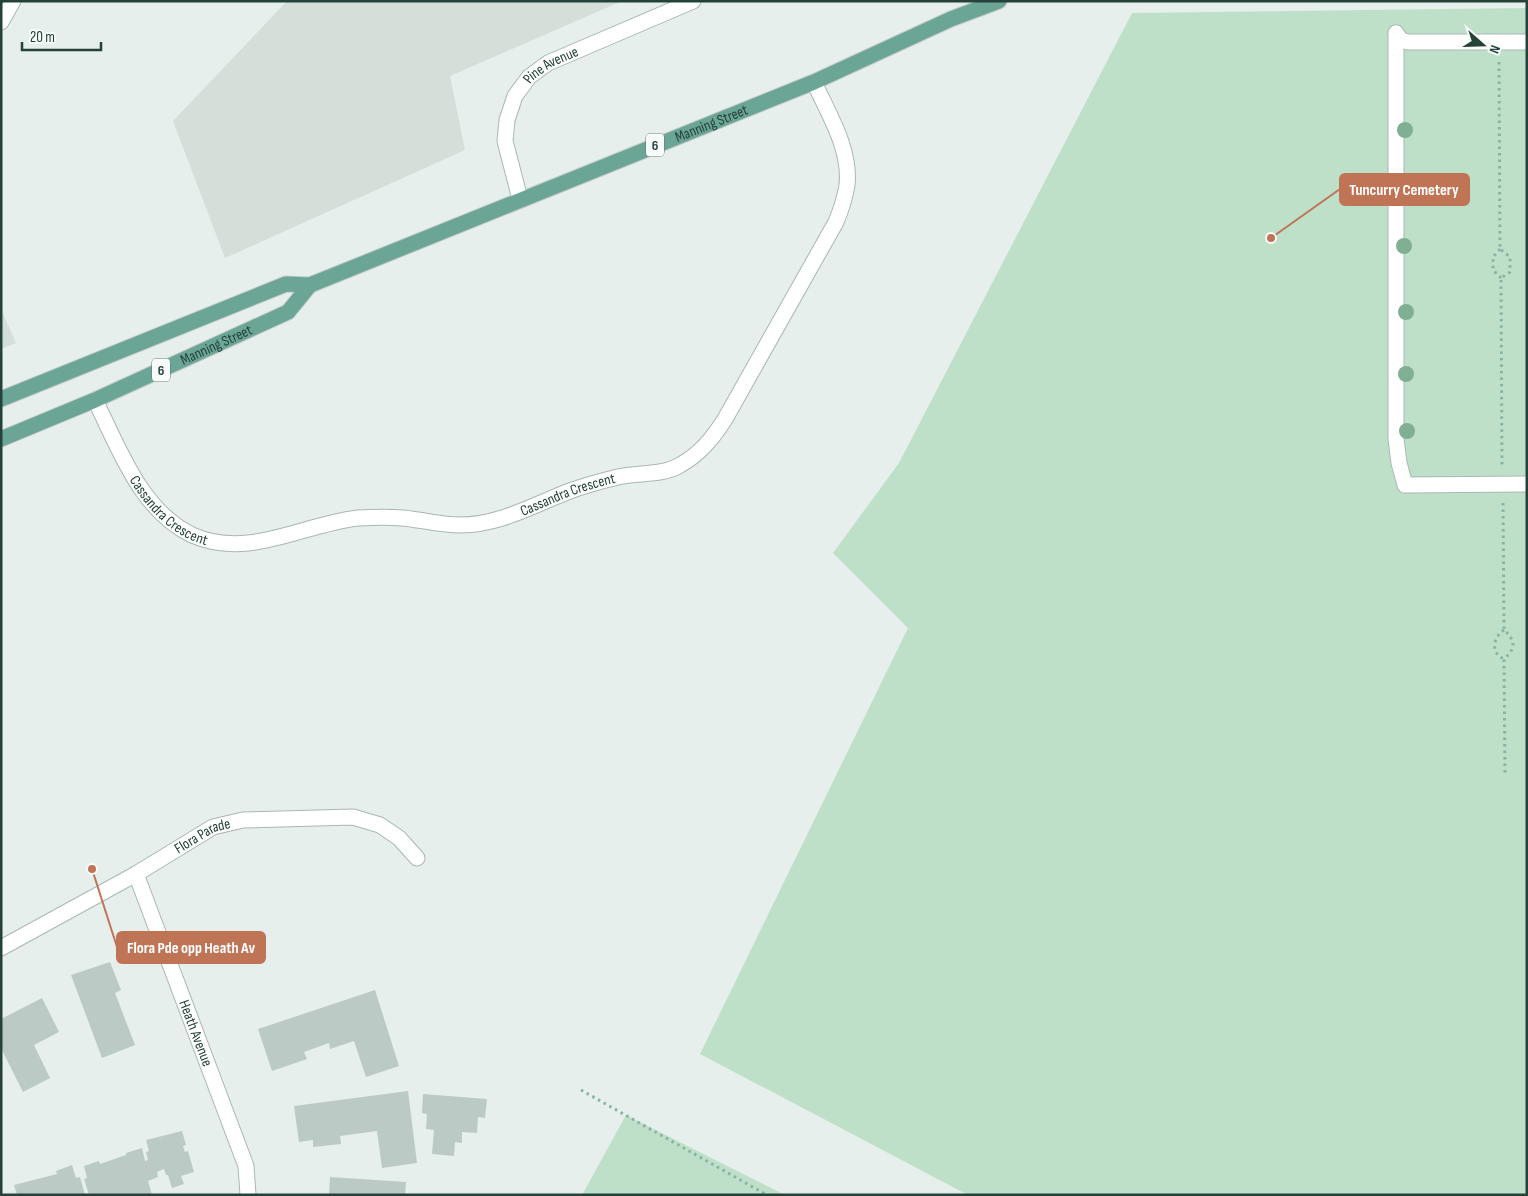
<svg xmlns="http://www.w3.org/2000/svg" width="1528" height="1196" viewBox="0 0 1528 1196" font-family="'Sofia Sans Condensed',sans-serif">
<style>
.built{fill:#d4dfda}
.green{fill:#bfe0c8}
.building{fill:#bbcac4}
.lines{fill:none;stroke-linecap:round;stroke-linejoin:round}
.minor-casing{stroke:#a8b8b2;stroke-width:17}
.major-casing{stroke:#c2cac8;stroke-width:17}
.path{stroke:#86b3a5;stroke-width:3;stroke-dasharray:2.5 4;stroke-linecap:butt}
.minor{stroke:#fff;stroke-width:15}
.major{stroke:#6aa596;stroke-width:15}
.tree{fill:#80af93}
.labels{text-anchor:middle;stroke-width:4;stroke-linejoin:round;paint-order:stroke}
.shield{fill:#f7fbf9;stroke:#637a73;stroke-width:1}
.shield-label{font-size:14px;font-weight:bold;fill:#24423a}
.street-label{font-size:15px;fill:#24423a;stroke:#f7fbf9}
.leader{fill:none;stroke:#c07456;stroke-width:2}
.callout-dot{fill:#c07456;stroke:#f7fbf9;stroke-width:2}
.callout{fill:#c07456;stroke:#c07456;stroke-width:2}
.callout-label{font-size:16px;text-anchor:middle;font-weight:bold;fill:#fff}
</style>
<rect width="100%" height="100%" fill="#e6efeb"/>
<path class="built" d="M 287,1 L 622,1 L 450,76 L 465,150 L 225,258 L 173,121 Z
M 1,309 L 16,343 L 1,349 Z"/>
<path class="green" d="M 1527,8 L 1527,1195 L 968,1195 L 700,1054 L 908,628 L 833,553 L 899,463 L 1132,13 Z
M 626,1115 L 785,1195 L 582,1195 Z"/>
<path class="building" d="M 110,962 L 121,990 L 115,993 L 135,1045 L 102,1058 L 71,975 Z
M 375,990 L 399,1066 L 366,1077 L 354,1041 L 330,1049 L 329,1043 L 304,1052 L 307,1059 L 272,1071 L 258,1029 Z
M 42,998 L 59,1032 L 34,1045 L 50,1078 L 23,1092 L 1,1048 L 1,1019 Z
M 408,1091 L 417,1163 L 382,1168 L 377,1131 L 340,1136 L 341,1144 L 313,1147 L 313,1140 L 299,1142 L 294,1106 Z
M 423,1094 L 487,1099 L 485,1118 L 478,1117 L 477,1133 L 462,1132 L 462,1143 L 455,1142 L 454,1156 L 432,1154 L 434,1130 L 426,1129 L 427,1114 L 422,1113 Z
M 182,1131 L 186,1145 L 183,1146 L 185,1152 L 188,1151 L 194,1172 L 181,1176 L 184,1184 L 172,1188 L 168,1175 L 166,1175 L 164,1169 L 157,1172 L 158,1177 L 148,1181 L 152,1195 L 89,1195 L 84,1179 L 87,1178 L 84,1166 L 99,1161 L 100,1164 L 126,1155 L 126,1153 L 142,1148 L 145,1161 L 148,1160 L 146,1152 L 149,1151 L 146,1140 Z
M 72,1165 L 76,1178 L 80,1177 L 85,1195 L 17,1195 L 14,1185 L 57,1174 L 56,1171 Z
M 330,1177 L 406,1182 L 405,1195 L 329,1195 Z"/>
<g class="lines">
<defs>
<g id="minor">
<path d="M 1,22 L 13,1"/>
<path d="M 1396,33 L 1396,439 L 1399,463 L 1405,485 L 1527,484"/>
<path d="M 1396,33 L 1401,40 L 1408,42 L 1527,42"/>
<path id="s1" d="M 520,199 L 505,141 L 507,120 L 515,96 L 529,77 L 548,63 L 693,1"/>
<path id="s2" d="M 95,400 C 119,448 140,510 192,535 C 248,560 303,524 358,518 C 375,517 394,516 411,519 C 427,521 443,525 460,525 C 498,525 532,506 567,492 C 583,486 601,481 618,477 C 638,472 662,476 680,465 C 700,454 713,438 725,419 L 836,222 C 841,210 845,198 847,185 C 851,149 828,113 814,82"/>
<path id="s3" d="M 136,874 L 246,1166 L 248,1195"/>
<path id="s4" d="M 1,948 L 136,874 L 213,827 L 243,820 L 353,817 L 380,825 L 399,838 L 417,858"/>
</g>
<g id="major">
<path id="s5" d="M 1,399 L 286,284 L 310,285 L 814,82 L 951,19 L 999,1"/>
<path id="s6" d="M 1,439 L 95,400 L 288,312 L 310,285"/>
</g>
</defs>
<use href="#minor" class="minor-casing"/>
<use href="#major" class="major-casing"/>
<path class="path" d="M 1499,62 L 1500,249 L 1510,257 L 1510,272 L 1501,278 L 1502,465
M 1500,249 L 1493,257 L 1493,270 L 1501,278
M 1503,503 L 1504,630 C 1516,641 1516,648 1504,659 L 1505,776
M 1504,630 C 1493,637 1490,653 1504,659
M 581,1090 L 767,1195"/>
<use href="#minor" class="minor"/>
<use href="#major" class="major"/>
</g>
<g class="tree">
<circle cx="1405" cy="130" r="8"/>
<circle cx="1404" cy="246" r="8"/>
<circle cx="1406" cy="312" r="8"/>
<circle cx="1406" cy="374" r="8"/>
<circle cx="1407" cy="431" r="8"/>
</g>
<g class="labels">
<g class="shield">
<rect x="646" y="133.5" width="18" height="23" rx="4"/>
<rect x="152" y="358.5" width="18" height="23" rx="4"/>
</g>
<g class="shield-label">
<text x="655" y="150">6</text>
<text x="161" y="375">6</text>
</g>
<g class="street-label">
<text dy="5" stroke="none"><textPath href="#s1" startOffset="155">Pine Avenue</textPath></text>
<text dy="5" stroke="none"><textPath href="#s5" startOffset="764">Manning Street</textPath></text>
<text dy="5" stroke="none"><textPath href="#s6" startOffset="235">Manning Street</textPath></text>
<text dy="5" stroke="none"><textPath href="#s2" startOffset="555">Cassandra Crescent</textPath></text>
<text dy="5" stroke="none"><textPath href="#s2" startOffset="136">Cassandra Crescent</textPath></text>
<text dy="5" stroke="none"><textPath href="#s4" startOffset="231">Flora Parade</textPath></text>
<text dy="5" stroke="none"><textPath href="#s3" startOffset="170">Heath Avenue</textPath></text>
</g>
</g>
<path class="leader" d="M1271 238L1340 189M92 869L117 947"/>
<g class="callout-dot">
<circle cx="1271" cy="238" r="5"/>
<circle cx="92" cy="869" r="5"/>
</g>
<g class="callout">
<rect x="1340" y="174" width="129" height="31" rx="5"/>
<rect x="117" y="932" width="148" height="31" rx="5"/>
</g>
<g class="callout-label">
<text x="1404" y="195">Tuncurry Cemetery</text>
<text x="191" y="953">Flora Pde opp Heath Av</text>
</g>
<rect width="1528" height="1196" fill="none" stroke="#24423a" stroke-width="5"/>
<g transform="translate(1483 45) rotate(110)" stroke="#f7fbf9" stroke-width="4" paint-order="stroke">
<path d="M0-4L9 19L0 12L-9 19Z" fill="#24423a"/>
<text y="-8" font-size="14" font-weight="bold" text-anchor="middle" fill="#24423a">N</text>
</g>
<path d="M22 42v8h79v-8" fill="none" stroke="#24423a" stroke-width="2.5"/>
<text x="30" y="42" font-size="15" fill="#24423a" stroke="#f7fbf9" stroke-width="4" paint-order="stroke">20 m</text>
</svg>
